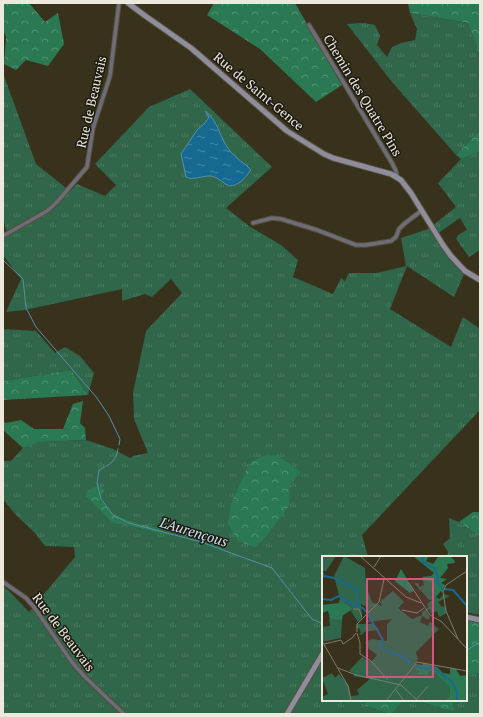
<svg xmlns="http://www.w3.org/2000/svg" width="483" height="717" viewBox="0 0 483 717" font-family="'PT Serif',serif">
<style>
.grass{fill:url(#grass-tufts);fill-rule:evenodd}
.forest{fill:url(#forest-crowns)}
.water{fill:url(#water-ripples);stroke:#5690a8}
.lines{fill:none;stroke-linecap:round;stroke-linejoin:round}
.stream{stroke:#5690a8;stroke-width:1}
.street-casing{stroke:#554f3c;stroke-width:5.5}
.secondary-casing{stroke:#554f3c;stroke-width:7}
.street{stroke:#6e6c76;stroke-width:3.5}
.secondary{stroke:#8f8c9c;stroke-width:5}
.labels{text-anchor:middle;stroke-width:3;stroke-linejoin:round;paint-order:stroke}
.street-label{font-size:13px;fill:#edeadd;stroke:#1c1a11}
.water-label{font-size:14px;font-style:italic;fill:#cde3f1;stroke:#1c1a11}
.inset-river{fill:none;stroke:#166a92;stroke-width:2}
.inset-road{fill:none;stroke:#807c6a;stroke-width:1}
.view{fill:#cf5782;fill-opacity:0.15;stroke:#cf5782;stroke-width:2}
.inset-edge{fill:none;stroke:#edeadd;stroke-width:2}
</style>
<defs>
<pattern id="grass-tufts" width="24" height="20" patternUnits="userSpaceOnUse"><rect width="24" height="20" fill="#306649"/><path d="M3 7l-1-3M5 7V3M7 7l1-3M15 17l-1-3M17 17v-4M19 17l1-3" fill="none" stroke="#4e7c63"/></pattern>
<pattern id="forest-crowns" width="20" height="18" patternUnits="userSpaceOnUse"><rect width="20" height="18" fill="#2a7953"/><path d="M2 6a3 3 0 1 1 6 0M12 15a3 3 0 1 1 6 0" fill="none" stroke="#549373"/></pattern>
<pattern id="water-ripples" width="26" height="14" patternUnits="userSpaceOnUse"><rect width="26" height="14" fill="#166a92"/><path d="M2 4q2-2 4 0t4 0M15 11q2-2 4 0t4 0" fill="none" stroke="#4487a6"/></pattern>
</defs>
<rect width="100%" height="100%" fill="#38321d"/>
<path class="grass" d="M 410,13 L 468,23 L 480,57 L 479,131 L 456,155 L 392,82 L 347,24 L 364,23 L 375,25 L 380,36 L 377,45 L 387,57 L 392,47 L 401,43 L 415,40 L 417,29 Z
M 3,73 L 36,164 L 70,191 L 77,184 L 105,196 L 116,185 L 95,164 L 149,107 L 190,89 L 272,167 L 226,208 L 249,226 L 281,245 L 298,260 L 293,277 L 333,294 L 341,278 L 345,281 L 349,273 L 377,273 L 406,266 L 401,238 L 428,229 L 456,207 L 438,183 L 461,159 L 480,152 L 480,250 L 469,257 L 456,239 L 458,235 L 467,230 L 460,218 L 434,236 L 451,261 L 464,274 L 454,297 L 407,266 L 390,309 L 451,347 L 463,317 L 480,329 L 480,410 L 362,535 L 368,557 L 323,557 L 323,700 L 366,700 L 364,705 L 389,714 L 3,714 L 3,586 L 10,592 L 29,612 L 75,557 L 74,547 L 45,546 L 34,532 L 15,514 L 3,499 L 3,461 L 11,461 L 23,448 L 40,442 L 86,440 L 113,449 L 130,458 L 133,456 L 148,453 L 134,419 L 133,393 L 146,331 L 182,293 L 171,279 L 152,297 L 145,294 L 122,301 L 122,289 L 25,310 L 6,312 L 21,279 L 3,255 L 3,239 L 7,236 L 3,214 ZM 100,500 L 115,515 L 141,524 L 157,527 L 170,535 L 129,526 L 114,524 Z
M 3,329 L 36,331 L 55,353 L 65,347 L 80,356 L 94,373 L 88,395 L 71,370 L 3,381 Z
M 449,518 L 459,522 L 480,537 L 480,615 L 466,612 L 466,557 L 447,557 L 448,552 L 443,544 L 450,538 Z
M 480,673 L 480,714 L 392,714 L 404,700 L 414,700 L 455,712 L 452,700 L 466,700 L 466,675 Z"/>
<path class="forest" d="M 3,3 L 29,3 L 45,22 L 58,13 L 64,44 L 48,66 L 26,60 L 16,70 L 4,64 L 6,37 L 3,29 Z
M 214,3 L 295,3 L 342,85 L 316,102 L 260,49 L 207,15 Z
M 408,3 L 480,3 L 480,57 L 468,23 L 410,13 Z
M 480,127 L 480,152 L 461,159 L 456,155 L 479,131 Z
M 71,370 L 88,395 L 3,400 L 3,381 Z
M 83,401 L 80,423 L 85,428 L 86,440 L 40,442 L 23,448 L 3,430 L 3,421 L 6,423 L 21,420 L 34,429 L 63,429 L 73,404 Z
M 277,455 L 301,472 L 290,484 L 289,506 L 265,538 L 255,547 L 238,541 L 228,524 L 231,504 L 249,464 L 262,456 Z
M 101,486 L 104,491 L 100,500 L 115,515 L 141,524 L 157,527 L 172,536 L 129,526 L 114,524 L 86,496 L 88,490 L 95,487 Z
M 473,512 L 480,512 L 480,537 L 459,522 Z
M 466,620 L 480,622 L 480,673 L 466,675 Z
M 366,700 L 404,700 L 392,714 L 389,714 L 364,705 Z
M 414,700 L 452,700 L 455,712 Z"/>
<path class="water" d="M 205,111 C 218,120 220,139 230,151 C 236,159 245,163 251,170 C 245,178 239,186 229,186 C 223,183 219,178 212,176 C 204,175 193,181 186,177 L 181,154 L 197,130 L 205,123 L 209,117 Z"/>
<g class="lines">
<path class="stream" d="M 3,260 L 23,279 L 26,308 L 36,327 L 97,398 L 109,416 L 120,439 L 119,445
M 118,449 C 116,462 110,464 99,470 L 97,483 L 101,499 L 113,515 L 129,523 L 201,542 L 272,568 L 312,619 L 323,624
M 466,651 L 478,643 L 480,645"/>
<defs>
<path id="street" d="M 309,25 L 392,163 L 396,171 L 397,177
M 253,223 L 272,218 L 281,219 L 317,230 L 356,245 L 366,245 L 391,241 L 396,237 L 399,229 L 404,224 L 421,211
M 3,236 L 47,211 L 57,202 L 87,167 L 93,128 L 110,76 L 119,3
M 3,582 L 26,598 L 34,607 L 71,661 L 84,676 L 124,714"/>
<path id="secondary" d="M 128,3 L 144,15 L 191,48 L 287,131 L 324,154 L 333,158 L 391,174 L 401,180 L 411,193 L 443,245 L 451,256 L 465,271 L 480,280
M 466,617 L 480,620
M 287,714 L 323,653"/>
</defs>
<use href="#street" class="street-casing"/>
<use href="#secondary" class="secondary-casing"/>
<use href="#street" class="street"/>
<use href="#secondary" class="secondary"/>
</g>
<g class="labels">
<g class="street-label">
<text transform="translate(259 91) rotate(40)" y="5">Rue de Saint-Gence</text>
<text transform="translate(363 95) rotate(59)" y="5">Chemin des Quatre Pins</text>
<text transform="translate(91 102) rotate(-77)" y="5">Rue de Beauvais</text>
<text transform="translate(64 632) rotate(53)" y="5">Rue de Beauvais</text>
</g>
<g class="water-label">
<text transform="translate(194 532) rotate(17)" y="5">L'Aurençous</text>
</g>
</g>
<g transform="translate(322 556)">
<rect width="145" height="145" fill="#38321d"/>
<path d="M 0,0 L 14,0 L 4,15 L 0,15 ZM 22,0 L 43,12 L 44,29 L 50,46 L 60,50 L 58,46 L 71,35 L 82,46 L 76,52 L 90,63 L 100,59 L 100,56 L 107,51 L 105,48 L 114,41 L 117,43 L 122,38 L 128,40 L 116,46 L 120,51 L 123,50 L 125,57 L 117,61 L 115,55 L 109,58 L 108,53 L 104,55 L 108,61 L 107,64 L 100,60 L 98,66 L 106,70 L 108,66 L 117,73 L 94,96 L 96,103 L 93,108 L 97,114 L 95,119 L 107,120 L 106,116 L 111,115 L 122,124 L 128,131 L 127,141 L 121,145 L 0,145 L 0,141 L 6,138 L 0,122 L 10,117 L 13,122 L 17,118 L 27,130 L 29,140 L 37,139 L 35,134 L 48,123 L 31,120 L 33,118 L 27,115 L 40,101 L 49,106 L 55,99 L 47,93 L 43,86 L 50,83 L 65,85 L 65,68 L 70,63 L 46,66 L 48,61 L 44,56 L 45,51 L 39,48 L 40,62 L 36,66 L 29,55 L 31,53 L 18,43 L 12,20 ZM 101,25 L 109,26 L 113,36 L 107,44 L 92,27 L 96,27 L 98,31 L 102,29 ZM 9,62 L 20,64 L 19,82 L 0,86 L 0,71 L 8,70 L 7,63 ZM 35,68 L 50,68 L 56,72 L 57,77 L 55,74 L 42,76 L 40,79 L 37,78 L 39,77 L 37,72 L 34,72 Z" fill="#306649"/>
<path d="M 91,0 L 107,0 L 104,5 L 111,8 L 117,0 L 128,0 L 132,4 L 133,7 L 125,8 L 126,12 L 118,22 L 125,23 L 119,27 L 123,29 L 120,37 L 119,35 L 112,43 L 107,44 L 113,36 L 109,26 L 101,25 L 100,21 L 109,20 L 112,17 ZM 79,13 L 92,35 L 88,37 L 73,25 ZM 18,43 L 31,53 L 21,59 L 20,64 L 8,63 L 6,55 L 0,57 L 0,49 L 17,47 ZM 101,107 L 115,111 L 121,117 L 128,118 L 128,112 L 134,113 L 138,120 L 145,119 L 145,145 L 121,145 L 127,141 L 128,131 L 111,115 L 106,116 L 107,120 L 95,119 L 97,114 L 93,113 L 93,108 L 101,109 Z" fill="#2a7953"/>
<path class="inset-river" d="M 100,0 L 101,6 L 112,12 L 116,20 L 115,27 L 121,33M 0,16 L 2,20 L 12,22M 12,22 L 36,34 L 34,50 L 41,52 L 44,56M 122,33 L 131,34 L 145,50M 17,40 L 33,50M 0,43 L 9,44 L 17,40M 46,59 L 61,84M 61,84 L 58,89 L 60,93 L 82,101 L 90,109M 94,110 L 103,113 L 110,111 L 129,125 L 135,135 L 135,145"/>
<path class="inset-road" d="M 38,0 L 84,41 L 99,47M 52,11 L 59,0M 87,27 L 108,59 L 120,66 L 145,93M 31,53 L 37,53 L 40,61M 80,54 L 95,57 L 102,52M 35,76 L 35,68 L 57,46 L 62,23M 35,77 L 38,87 L 38,98 L 49,105 L 66,124M 136,83 L 124,55 L 121,36 L 124,29 L 145,15M 0,85 L 26,130 L 29,145M 2,88 L 19,84 L 21,88 L 30,82 L 34,77M 16,112 L 34,119 L 79,129 L 96,145M 74,134 L 82,145M 64,145 L 95,106 L 145,115M 93,145 L 106,130"/>
<path class="view" d="M 45,23 L 111,23 L 111,121 L 45,121 Z"/>
<rect width="145" height="145" class="inset-edge"/>
</g>
<rect width="483" height="717" fill="none" stroke="#edeadd" stroke-width="8"/>
</svg>
